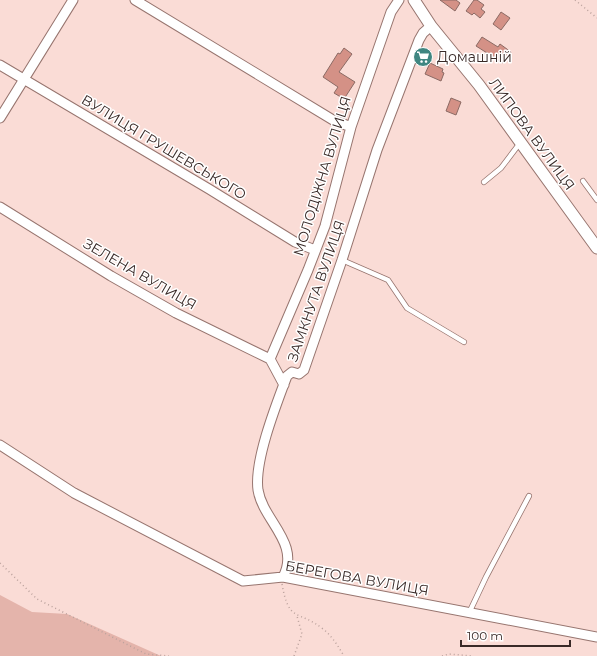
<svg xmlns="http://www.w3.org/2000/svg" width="597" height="656" viewBox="0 0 597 656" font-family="Montserrat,sans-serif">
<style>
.green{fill:#e4b4ab}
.building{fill:#d49186;stroke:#8b6a64}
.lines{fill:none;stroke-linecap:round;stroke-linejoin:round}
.service-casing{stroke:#97756f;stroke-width:6}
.minor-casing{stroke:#97756f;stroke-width:11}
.tertiary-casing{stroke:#97756f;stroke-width:13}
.path{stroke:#bba29d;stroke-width:1.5;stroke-dasharray:1 3;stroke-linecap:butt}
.service{stroke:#fff;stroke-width:4.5}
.minor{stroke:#fff;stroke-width:9}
.tertiary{stroke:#fff;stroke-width:11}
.labels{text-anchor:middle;stroke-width:3;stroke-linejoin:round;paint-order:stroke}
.poi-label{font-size:14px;fill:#392a28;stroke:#fff;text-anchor:start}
.street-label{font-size:14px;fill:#392a28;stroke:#fff}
</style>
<rect width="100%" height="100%" fill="#fadcd6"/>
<path class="green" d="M 0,595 L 32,612 L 67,614 L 161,656 L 0,656 Z"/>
<path class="building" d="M 440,0 L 456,0 L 460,3 L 455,11 Z
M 474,0 L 477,0 L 484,5 L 481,9 L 485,12 L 480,18 L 474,13 L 472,15 L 466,11 Z
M 501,12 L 510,18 L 501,30 L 493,24 Z
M 482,37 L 498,47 L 500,44 L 511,52 L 503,63 L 476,46 Z
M 344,48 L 352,54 L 339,72 L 355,82 L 344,99 L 334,93 L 338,87 L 323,77 L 338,53 L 340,54 Z
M 430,63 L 443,69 L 442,72 L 444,73 L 441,81 L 425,74 Z
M 451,98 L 461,102 L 456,115 L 446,111 Z"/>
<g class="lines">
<defs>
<path id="service" d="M 583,181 L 597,200
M 484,182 L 501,168 L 520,143
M 342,260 L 388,280 L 407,308 L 464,342
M 469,613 L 486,577 L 529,496"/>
<path id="minor" d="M 135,0 L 333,120 L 351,127
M 0,65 L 209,189 L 295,242 L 315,250
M 0,118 L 73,0
M 0,207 L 111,276 L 176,313 L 270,359 L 284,385
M 270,359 L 308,270 L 325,226 L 351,127 L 391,12 L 399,0
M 0,445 L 74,493 L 243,581 L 283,577 L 597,637
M 283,577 C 301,543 263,521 258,490 C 254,461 276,405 287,376 L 292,372 L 299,374 L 304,370 L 342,260 L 377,150 L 419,40 L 423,33 L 431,26"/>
<path id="tertiary" d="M 414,0 L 431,26 L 479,85 L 597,248"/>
</defs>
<use href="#service" class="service-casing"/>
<use href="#minor" class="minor-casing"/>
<use href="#tertiary" class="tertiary-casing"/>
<path class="path" d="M 575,0 L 597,18
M 0,563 L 37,599 L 146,654 L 169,656
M 282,584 C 289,624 298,609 323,629 C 332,636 338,646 344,656
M 294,656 L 302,634 L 297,616
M 442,656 L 449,654 L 473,656"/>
<use href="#service" class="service"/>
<use href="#minor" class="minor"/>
<use href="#tertiary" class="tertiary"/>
</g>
<defs>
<symbol id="supermarket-disc" viewBox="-11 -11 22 22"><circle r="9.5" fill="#3f8681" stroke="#fff"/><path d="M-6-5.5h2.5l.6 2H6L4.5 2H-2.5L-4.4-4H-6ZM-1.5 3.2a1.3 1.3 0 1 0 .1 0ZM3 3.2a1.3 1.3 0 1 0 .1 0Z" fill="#fff"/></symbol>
</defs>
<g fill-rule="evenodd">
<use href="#supermarket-disc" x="412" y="46" width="22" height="22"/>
</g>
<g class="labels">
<g class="poi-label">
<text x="437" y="62">Домашній</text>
</g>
<g class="street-label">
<text transform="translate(532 134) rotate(54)" y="5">ЛИПОВА ВУЛИЦЯ</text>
<text transform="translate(164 147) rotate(31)" y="5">ВУЛИЦЯ ГРУШЕВСЬКОГО</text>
<text transform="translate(322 176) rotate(-73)" y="5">МОЛОДІЖНА ВУЛИЦЯ</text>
<text transform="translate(140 274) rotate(30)" y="5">ЗЕЛЕНА ВУЛИЦЯ</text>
<text transform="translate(316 291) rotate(-71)" y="5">ЗАМКНУТА ВУЛИЦЯ</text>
<text transform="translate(357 578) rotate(10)" y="5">БЕРЕГОВА ВУЛИЦЯ</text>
</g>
</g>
<path d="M461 640v6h109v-6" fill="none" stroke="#392a28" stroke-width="2"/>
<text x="467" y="640" font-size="12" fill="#392a28" stroke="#ffffff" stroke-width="3" paint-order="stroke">100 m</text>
</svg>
